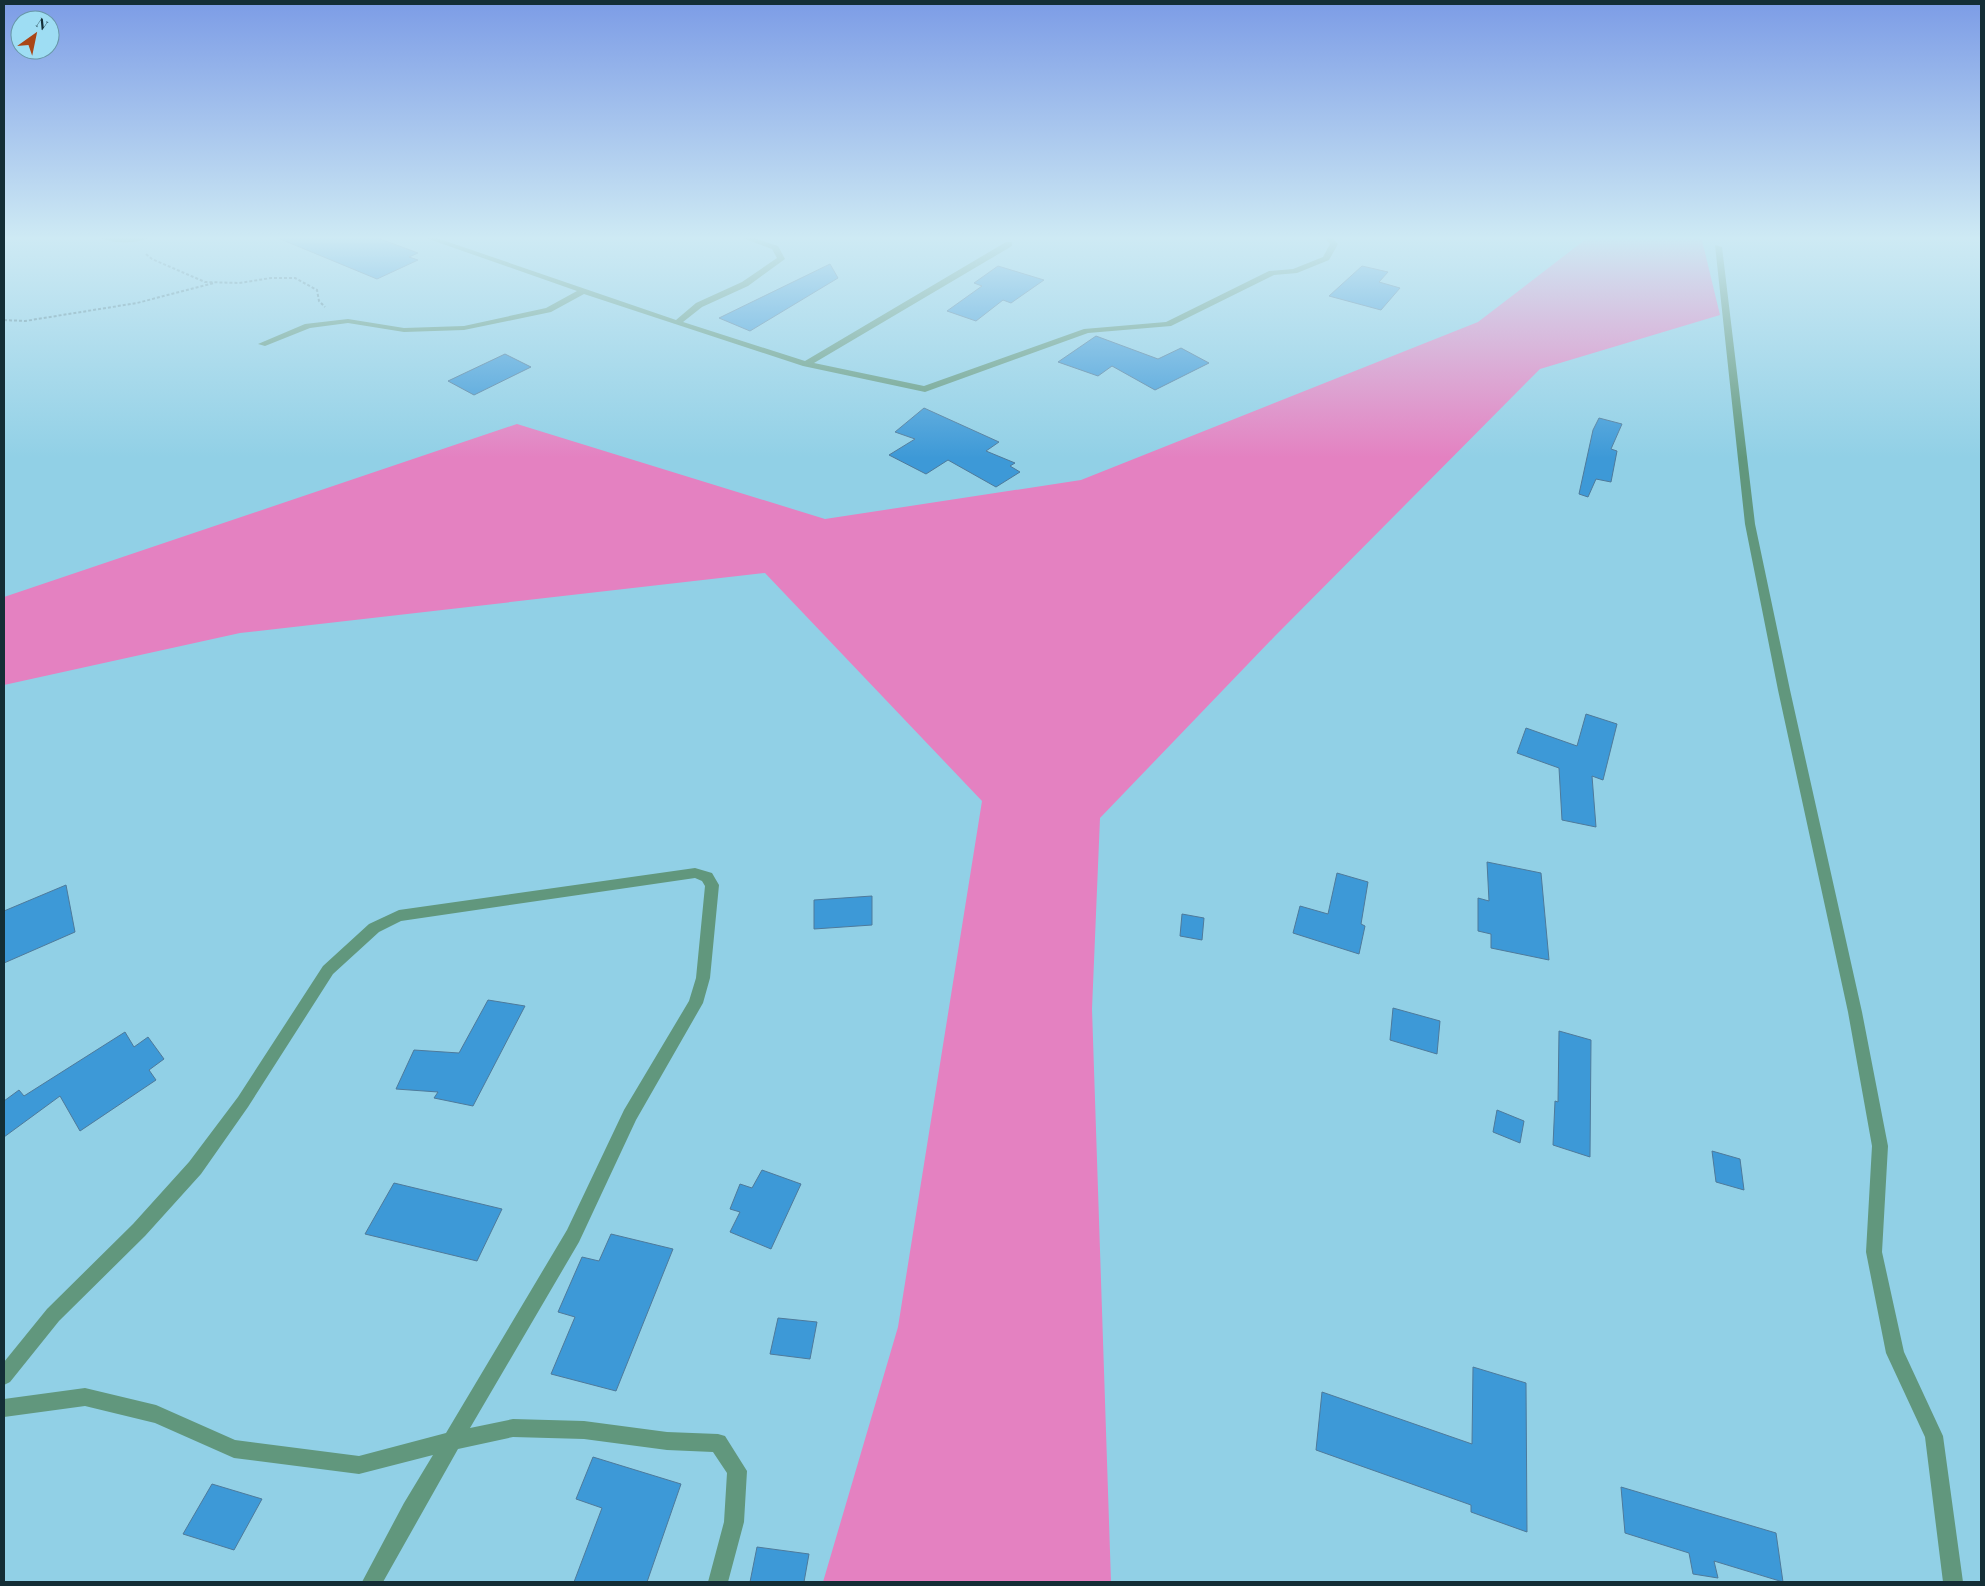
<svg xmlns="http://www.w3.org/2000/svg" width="1985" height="1586" viewBox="0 0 1985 1586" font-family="'Playfair Display',serif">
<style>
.green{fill:#e481c1}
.building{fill:#3d99d7;stroke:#4e7a9b}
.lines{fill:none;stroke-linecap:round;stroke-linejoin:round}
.path{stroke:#588695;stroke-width:2;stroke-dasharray:3 2;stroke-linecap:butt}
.minor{fill:#61977d;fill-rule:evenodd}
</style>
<rect width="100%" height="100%" fill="#91d0e6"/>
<path class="green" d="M 1590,236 L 1701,236 L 1720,315 L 1540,369 L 1275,636 L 1100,818 L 1092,1009 L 1111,1582 L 823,1582 L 898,1327 L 982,801 L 765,573 L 240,633 L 4,685 L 4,597 L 517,424 L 825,519 L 1081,480 L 1478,322 Z"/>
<path class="building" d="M 273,236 L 372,236 L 418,253 L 409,257 L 418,260 L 377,279 Z
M 830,264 L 838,278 L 750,331 L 719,318 Z
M 998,266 L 1044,280 L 1011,303 L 1003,300 L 976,321 L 947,311 L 982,286 L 974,283 Z
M 1362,266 L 1388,272 L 1379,282 L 1400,288 L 1381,310 L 1329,296 Z
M 1096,336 L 1158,359 L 1181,348 L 1209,363 L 1155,390 L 1112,366 L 1098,376 L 1058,362 Z
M 505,354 L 531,367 L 474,395 L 448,381 Z
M 924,408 L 999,442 L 986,451 L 1015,463 L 1010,466 L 1020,472 L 996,487 L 948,460 L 926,474 L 889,455 L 915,439 L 895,432 Z
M 1599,418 L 1622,424 L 1611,449 L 1617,451 L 1611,482 L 1596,479 L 1588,497 L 1579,494 L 1593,430 Z
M 1586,714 L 1617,724 L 1603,780 L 1592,776 L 1596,827 L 1562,820 L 1559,768 L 1517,753 L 1526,728 L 1577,746 Z
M 1487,862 L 1541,873 L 1549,960 L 1491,948 L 1491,934 L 1478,931 L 1478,898 L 1489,901 Z
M 1337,873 L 1368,882 L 1361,924 L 1365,926 L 1359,954 L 1293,933 L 1300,906 L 1328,914 Z
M 66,885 L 75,932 L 4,963 L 4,911 Z
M 872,896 L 872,925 L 814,929 L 814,900 Z
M 1182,914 L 1204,918 L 1202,940 L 1180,936 Z
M 488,1000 L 525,1006 L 473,1106 L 434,1098 L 438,1092 L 396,1089 L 414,1050 L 459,1053 Z
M 1393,1008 L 1440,1021 L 1437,1054 L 1390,1040 Z
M 1559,1031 L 1591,1040 L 1590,1157 L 1553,1145 L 1555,1101 L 1558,1102 Z
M 125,1032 L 134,1047 L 148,1037 L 164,1059 L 149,1070 L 156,1080 L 80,1131 L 60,1096 L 4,1137 L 4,1101 L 19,1090 L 24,1096 Z
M 1497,1110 L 1524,1121 L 1520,1143 L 1493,1132 Z
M 1712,1151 L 1740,1159 L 1744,1190 L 1716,1182 Z
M 762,1170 L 801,1184 L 771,1249 L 730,1232 L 740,1212 L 730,1209 L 740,1184 L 752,1188 Z
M 394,1183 L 502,1209 L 477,1261 L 365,1234 Z
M 611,1234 L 673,1249 L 616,1391 L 551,1374 L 575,1317 L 558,1312 L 582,1257 L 599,1261 Z
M 778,1318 L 817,1322 L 810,1359 L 770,1354 Z
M 1473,1367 L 1526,1383 L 1527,1532 L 1471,1512 L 1471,1505 L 1316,1450 L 1322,1392 L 1472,1444 Z
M 593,1457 L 681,1484 L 647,1582 L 574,1582 L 602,1508 L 576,1499 Z
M 212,1484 L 262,1499 L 234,1550 L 183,1534 Z
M 1621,1487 L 1776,1533 L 1783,1582 L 1714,1561 L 1718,1578 L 1693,1574 L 1689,1553 L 1625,1533 Z
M 757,1547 L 809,1554 L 804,1582 L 750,1582 Z"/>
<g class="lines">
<path class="path" d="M 146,254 L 152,259 L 205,282 L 239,283 L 271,278 L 295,278 L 317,290 L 319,301 L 325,307
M 4,320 L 25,321 L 137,303 L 214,283"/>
<path class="minor" d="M 97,236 L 119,238 L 154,236 C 139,244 112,245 97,236 Z
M 420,236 L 431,236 L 676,320 L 696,303 L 742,282 L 777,258 L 772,249 L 737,236 L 748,236 L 778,246 L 785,259 L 748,286 L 702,307 L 683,322 L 805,361 L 1006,242 L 1012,242 L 1012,246 L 814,363 L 924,386 L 1084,329 L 1166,322 L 1269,271 L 1293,269 L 1323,257 L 1330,244 L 1323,236 L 1330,236 L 1338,244 L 1329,260 L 1297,273 L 1274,275 L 1171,326 L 1088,333 L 925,392 L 803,366 L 584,294 L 551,312 L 464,330 L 404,332 L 348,323 L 310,328 L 265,346 L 258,344 L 305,324 L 348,319 L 404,328 L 464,326 L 546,308 L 577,291 Z
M 1715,245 L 1722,247 L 1755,524 L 1790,690 L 1862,1012 L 1888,1146 L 1882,1252 L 1904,1352 L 1943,1436 L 1963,1582 L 1943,1582 L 1925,1437 L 1886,1353 L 1866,1252 L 1872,1146 L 1848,1012 L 1778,690 L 1745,524 Z
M 695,868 L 712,873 L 719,885 L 710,978 L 703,1003 L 636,1120 L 579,1242 L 470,1428 L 513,1419 L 584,1421 L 667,1432 L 718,1434 L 725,1436 L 747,1471 L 744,1522 L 728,1582 L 708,1582 L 724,1522 L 727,1473 L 713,1452 L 667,1450 L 584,1439 L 513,1437 L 458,1449 L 383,1582 L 362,1582 L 404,1503 L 433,1455 L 359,1474 L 234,1458 L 155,1423 L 85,1406 L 4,1417 L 4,1399 L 85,1388 L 156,1405 L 235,1440 L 359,1456 L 446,1433 L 567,1230 L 624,1110 L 689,1001 L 696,978 L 705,886 L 702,881 L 695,878 L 401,921 L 379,932 L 333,974 L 248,1107 L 201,1174 L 145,1236 L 59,1321 L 10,1382 L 4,1385 L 4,1362 L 47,1309 L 133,1224 L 189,1162 L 238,1097 L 323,966 L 369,924 L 399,910 Z"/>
</g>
<linearGradient id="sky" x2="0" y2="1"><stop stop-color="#7c9ce6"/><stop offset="0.52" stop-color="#ceeaf4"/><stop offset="1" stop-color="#ceeaf4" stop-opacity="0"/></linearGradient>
<rect width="1985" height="458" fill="url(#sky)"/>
<rect width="1985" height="1586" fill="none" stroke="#142e36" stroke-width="10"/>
<g transform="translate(35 35) rotate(33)"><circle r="24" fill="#9eddf3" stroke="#6797a7"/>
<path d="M0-4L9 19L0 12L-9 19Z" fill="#aa4516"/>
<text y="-8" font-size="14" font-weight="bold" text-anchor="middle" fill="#142e36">N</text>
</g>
</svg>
